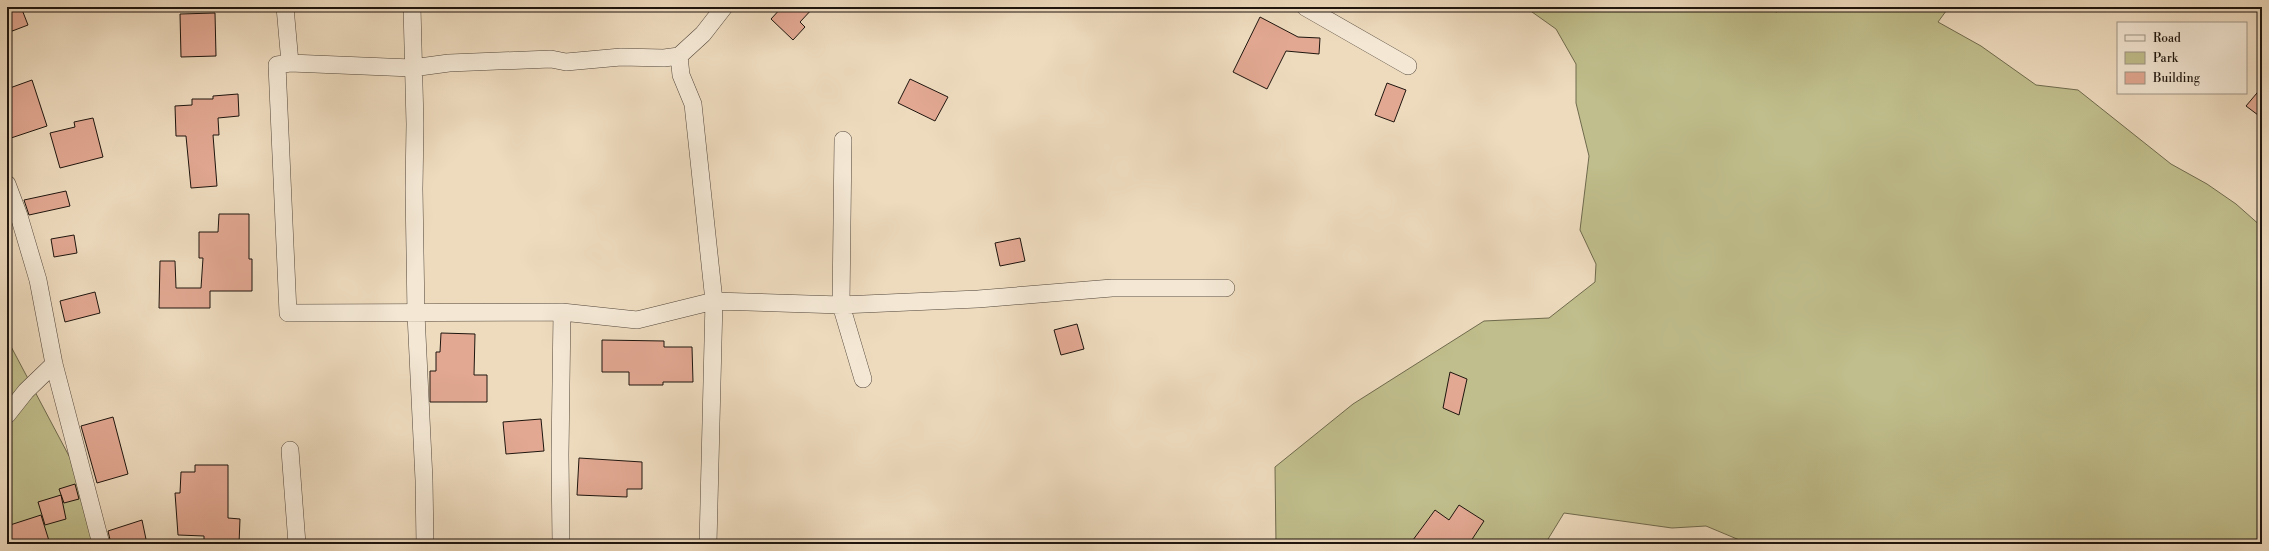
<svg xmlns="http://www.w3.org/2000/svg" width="2269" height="551" viewBox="0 0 2269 551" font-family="'Libre Bodoni',serif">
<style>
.green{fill:#c0be8c;stroke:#6f6a4d}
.building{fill:#e2a892;stroke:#1e150e}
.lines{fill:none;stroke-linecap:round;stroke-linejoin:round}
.minor-casing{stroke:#52463a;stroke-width:18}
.minor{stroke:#f4e8d5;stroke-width:17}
</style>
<rect width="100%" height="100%" fill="#eedbbe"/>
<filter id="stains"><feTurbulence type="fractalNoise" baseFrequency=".005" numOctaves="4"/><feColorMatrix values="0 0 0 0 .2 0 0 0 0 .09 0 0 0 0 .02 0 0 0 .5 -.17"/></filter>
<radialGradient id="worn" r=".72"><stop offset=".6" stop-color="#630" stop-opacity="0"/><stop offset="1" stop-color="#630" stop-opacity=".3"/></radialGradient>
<path class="green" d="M 1525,7 L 1755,7 L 1777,12 L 1782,7 L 1949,7 L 1938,22 L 1981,46 L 2036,85 L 2078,90 L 2171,164 L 2207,184 L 2236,204 L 2262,227 L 2262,544 L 1749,544 L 1706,526 L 1672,528 L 1564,513 L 1545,544 L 1276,544 L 1275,467 L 1353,404 L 1484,321 L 1549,318 L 1595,282 L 1596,264 L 1580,230 L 1589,156 L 1576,103 L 1576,64 L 1556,29 Z
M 7,339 L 95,505 L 100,544 L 7,544 Z"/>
<path class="building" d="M 7,7 L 21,7 L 28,25 L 7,33 Z
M 782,7 L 814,7 L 800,22 L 805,27 L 793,40 L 771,19 Z
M 215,13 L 216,56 L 181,57 L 180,14 Z
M 1260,17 L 1298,37 L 1320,38 L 1319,54 L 1286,51 L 1267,89 L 1233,72 Z
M 910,79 L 948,97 L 935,121 L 898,103 Z
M 32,80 L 47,126 L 11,138 L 7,125 L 7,89 Z
M 1387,83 L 1406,90 L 1394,122 L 1375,115 Z
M 2262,87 L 2262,118 L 2246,106 Z
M 238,94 L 239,116 L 218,118 L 219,135 L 213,135 L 217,186 L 191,188 L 186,136 L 176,136 L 175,106 L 192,105 L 192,99 L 213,99 L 213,96 Z
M 93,118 L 103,157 L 60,168 L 50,133 L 75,127 L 74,122 Z
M 66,191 L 70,206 L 29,215 L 24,200 Z
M 219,214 L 249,214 L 249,259 L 252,259 L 252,291 L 210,291 L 210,308 L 159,308 L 160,261 L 175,261 L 176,288 L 201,288 L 203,258 L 199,258 L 199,232 L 218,232 Z
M 74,235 L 77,253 L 54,257 L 51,239 Z
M 1020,238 L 1025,261 L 1000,266 L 995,243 Z
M 95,292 L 100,313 L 65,322 L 60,301 Z
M 1077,324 L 1084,349 L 1061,355 L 1054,330 Z
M 441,333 L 475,334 L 474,375 L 487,375 L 487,402 L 430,402 L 430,371 L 436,371 L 436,352 L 440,352 Z
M 602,340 L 664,341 L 664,347 L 692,347 L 693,382 L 663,382 L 663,385 L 629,385 L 629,372 L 602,372 Z
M 1450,372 L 1467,379 L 1459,415 L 1443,408 Z
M 113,417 L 128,474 L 97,483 L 81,426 Z
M 541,419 L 544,451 L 506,454 L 503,422 Z
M 579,458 L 642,462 L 642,489 L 627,489 L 627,497 L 577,495 Z
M 195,465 L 228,465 L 228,518 L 240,519 L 239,544 L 204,544 L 204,536 L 178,535 L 175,493 L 180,493 L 181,472 L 195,472 Z
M 75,484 L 79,499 L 64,503 L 59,489 Z
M 61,495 L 66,519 L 45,525 L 38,502 Z
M 1459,505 L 1484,521 L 1469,544 L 1410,544 L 1435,510 L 1449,520 Z
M 41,515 L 50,544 L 7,544 L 7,526 Z
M 142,520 L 147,544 L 111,544 L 108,531 Z"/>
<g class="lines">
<defs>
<path id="minor" d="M 285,7 L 290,63 L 412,68 L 449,63 L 551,59 L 566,62 L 621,57 L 664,58 L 679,56 L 703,34 L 724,7
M 412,7 L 415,124 L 414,189 L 416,314 L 424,480 L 425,544
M 1305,7 L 1408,66
M 679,56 L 681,75 L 693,104 L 714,301 L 708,544
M 290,63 L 277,65 L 288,313 L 562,312 L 637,320 L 714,301 L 841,305 L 978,299 L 1112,288 L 1226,288
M 843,140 L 841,305 L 863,379
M 7,184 L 19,216 L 38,280 L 54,364 L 101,544
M 7,415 L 26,391 L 54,364
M 290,450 L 297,544
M 561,544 L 560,455 L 562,312"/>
</defs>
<use href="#minor" class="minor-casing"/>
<use href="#minor" class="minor"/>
</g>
<rect width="2269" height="551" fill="none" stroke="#eedbbe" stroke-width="24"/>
<rect x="8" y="8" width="2253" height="535" fill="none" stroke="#1e150e" stroke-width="2"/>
<rect x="12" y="12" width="2245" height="527" fill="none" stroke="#1e150e"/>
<rect x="2117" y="22" width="130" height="72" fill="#f4e8d5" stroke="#9e9485"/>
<rect x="2125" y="35" width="20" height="6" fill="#f4e8d5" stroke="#9e9485"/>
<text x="2153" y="42" font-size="12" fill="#1e150e">Road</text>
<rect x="2125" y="52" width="20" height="12" fill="#c0be8c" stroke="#9e9485"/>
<text x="2153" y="62" font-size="12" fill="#1e150e">Park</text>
<rect x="2125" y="72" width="20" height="12" fill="#e2a892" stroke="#9e9485"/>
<text x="2153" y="82" font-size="12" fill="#1e150e">Building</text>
<rect width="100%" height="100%" filter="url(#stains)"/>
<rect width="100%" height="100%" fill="url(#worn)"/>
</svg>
